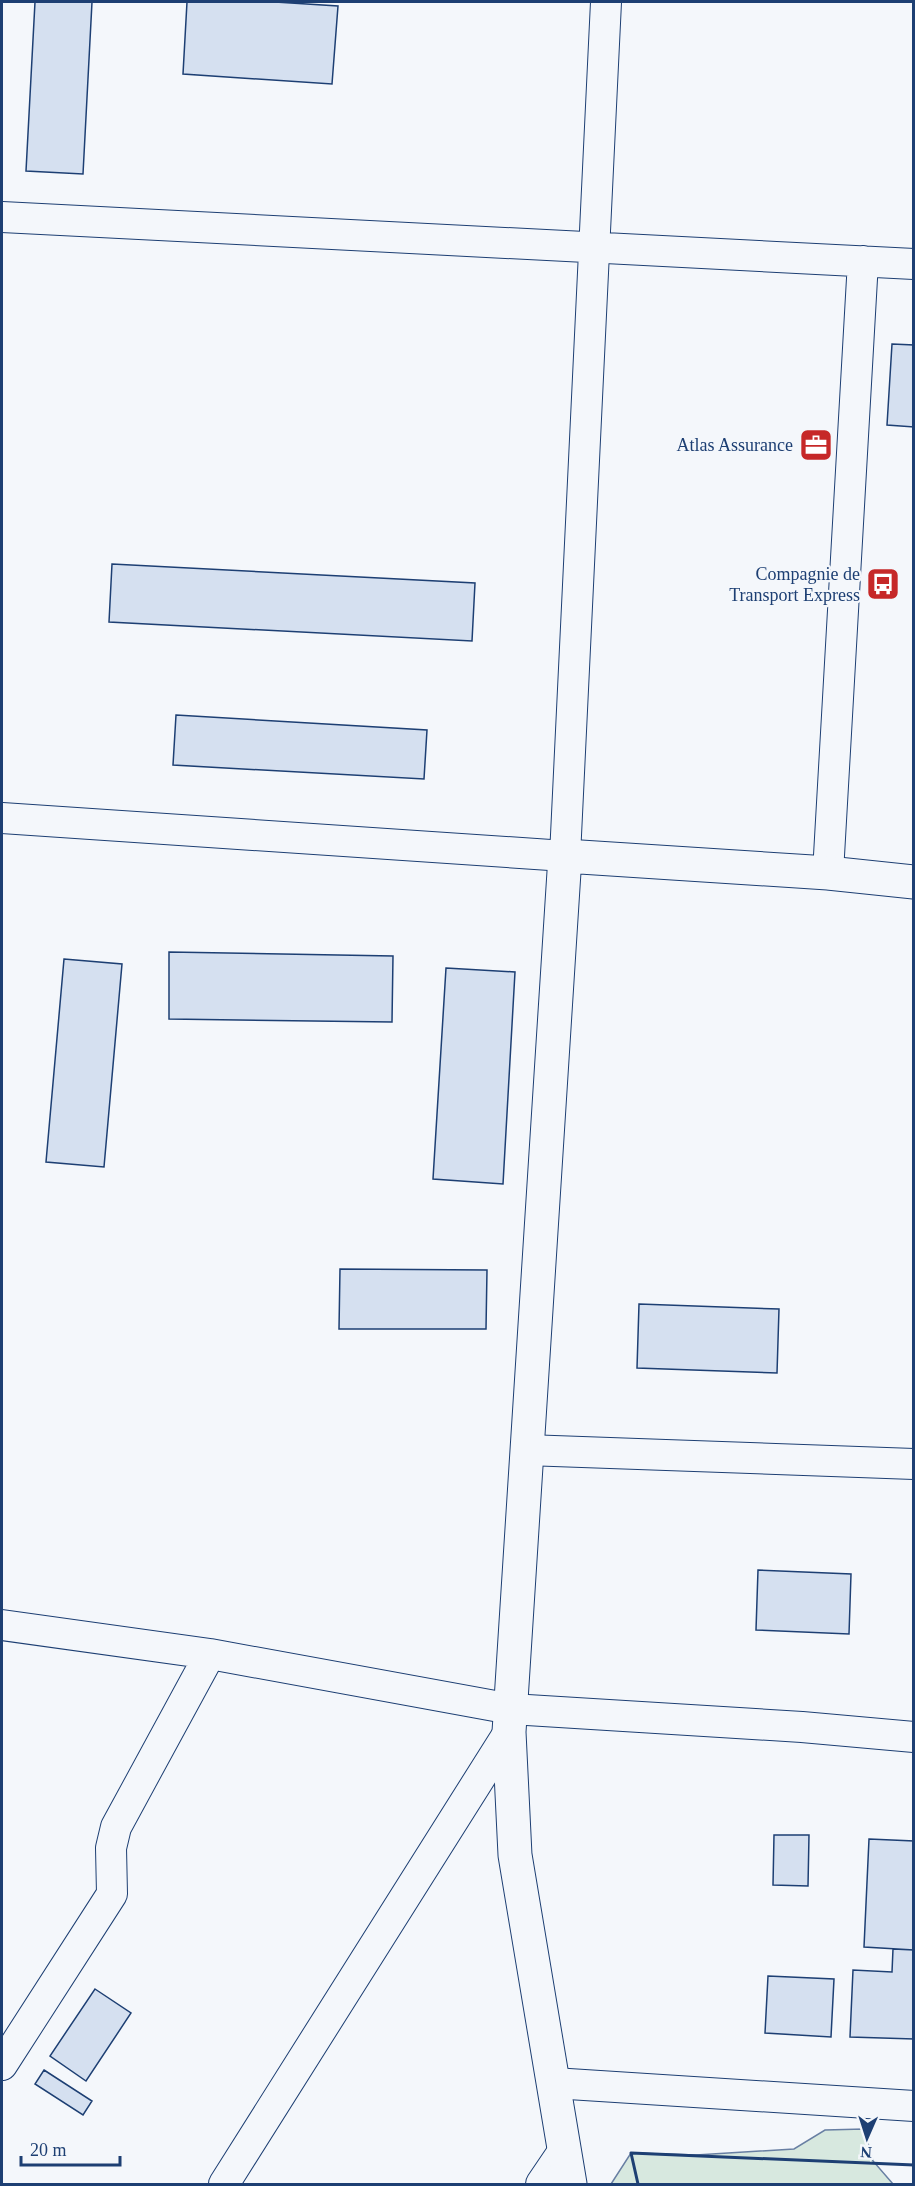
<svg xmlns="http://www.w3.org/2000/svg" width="915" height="2186" viewBox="0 0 915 2186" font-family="Georgia,serif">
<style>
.green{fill:#d7e8df;stroke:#687fa3;stroke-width:1.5}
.building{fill:#d5e0f0;stroke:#1d3f73;stroke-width:1.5}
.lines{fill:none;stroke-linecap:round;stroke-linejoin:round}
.minor-casing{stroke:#1d3f73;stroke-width:32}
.secondary-casing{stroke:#1d3f73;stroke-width:35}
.minor{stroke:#f4f7fb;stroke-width:30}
.secondary{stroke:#f4f7fb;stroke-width:33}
.wall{stroke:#1d3f73;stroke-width:3}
.labels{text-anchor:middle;stroke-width:4.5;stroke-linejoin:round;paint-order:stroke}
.poi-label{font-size:18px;fill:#1d3f73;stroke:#f4f7fb;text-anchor:end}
</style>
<rect width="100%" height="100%" fill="#f4f7fb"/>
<path class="green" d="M 864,2129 L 873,2161 L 893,2184 L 611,2184 L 631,2153 L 696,2155 L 794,2149 L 825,2130 Z"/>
<path class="building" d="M 35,2 L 92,2 L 83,174 L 26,171 Z
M 187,2 L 275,2 L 338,6 L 332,84 L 183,74 Z
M 892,344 L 914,345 L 914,427 L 887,425 Z
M 112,564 L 475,583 L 472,641 L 109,622 Z
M 176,715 L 427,730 L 424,779 L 173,765 Z
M 169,952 L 393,956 L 392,1022 L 169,1019 Z
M 64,959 L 122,964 L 104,1167 L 46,1162 Z
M 446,968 L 515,972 L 503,1184 L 433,1179 Z
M 340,1269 L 487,1270 L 486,1329 L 339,1329 Z
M 639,1304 L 779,1309 L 777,1373 L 637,1368 Z
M 758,1570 L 851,1574 L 849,1634 L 756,1630 Z
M 774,1835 L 809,1835 L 808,1886 L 773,1885 Z
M 869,1839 L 914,1841 L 914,1950 L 864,1947 Z
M 893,1949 L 914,1950 L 914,2039 L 850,2037 L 853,1970 L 892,1972 Z
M 768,1976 L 834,1979 L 831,2037 L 765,2033 Z
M 95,1989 L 131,2013 L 86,2081 L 50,2056 Z
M 44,2070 L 92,2101 L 83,2115 L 35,2084 Z"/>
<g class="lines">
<defs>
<path id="minor" d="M 2,217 L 914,264
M 2,818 L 565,856 L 606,2
M 828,873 L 863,261
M 526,1450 L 914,1464
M 2,1625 L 210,1654 L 511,1709 L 802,1727 L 914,1737
M 2,2065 L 112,1894 L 111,1848 L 116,1827 L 210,1654
M 553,2083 L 914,2106
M 224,2184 L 509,1732
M 541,2184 L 564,2150"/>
<path id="secondary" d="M 570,2184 L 515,1855 L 509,1732 L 565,856 L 828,873 L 914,882"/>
</defs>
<use href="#minor" class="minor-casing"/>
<use href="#secondary" class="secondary-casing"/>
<use href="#minor" class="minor"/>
<use href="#secondary" class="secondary"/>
<path class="wall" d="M 638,2184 L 631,2153 L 914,2165"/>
</g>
<defs>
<symbol id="office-square" viewBox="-11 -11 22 22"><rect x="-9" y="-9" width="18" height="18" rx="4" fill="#c62828" stroke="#f4f7fb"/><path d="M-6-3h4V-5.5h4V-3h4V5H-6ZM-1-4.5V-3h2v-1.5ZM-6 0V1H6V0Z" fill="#fff"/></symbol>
<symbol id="bus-square" viewBox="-11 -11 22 22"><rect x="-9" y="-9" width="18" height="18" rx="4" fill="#c62828" stroke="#f4f7fb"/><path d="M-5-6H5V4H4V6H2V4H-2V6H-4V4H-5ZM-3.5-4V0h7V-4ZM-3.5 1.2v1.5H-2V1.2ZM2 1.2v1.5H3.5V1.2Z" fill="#fff"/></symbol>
</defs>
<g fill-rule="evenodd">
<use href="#office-square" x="797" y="426" width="38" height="38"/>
<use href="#bus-square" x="864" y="565" width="38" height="38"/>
</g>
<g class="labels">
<g class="poi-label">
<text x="793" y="451">Atlas Assurance</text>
<text x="860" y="580">Compagnie de<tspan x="860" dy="21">Transport Express</tspan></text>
</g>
</g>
<rect width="915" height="2186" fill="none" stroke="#1d3f73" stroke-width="6"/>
<g transform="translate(867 2138) rotate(183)" stroke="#f4f7fb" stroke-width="4.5" paint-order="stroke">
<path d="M0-4.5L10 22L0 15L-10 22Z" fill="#1d3f73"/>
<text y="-9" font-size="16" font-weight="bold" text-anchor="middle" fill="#1d3f73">N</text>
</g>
<path d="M21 2156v9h99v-9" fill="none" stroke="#1d3f73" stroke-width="3"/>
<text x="30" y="2156" font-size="18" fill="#1d3f73" stroke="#f4f7fb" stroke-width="4.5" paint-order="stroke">20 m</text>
</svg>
